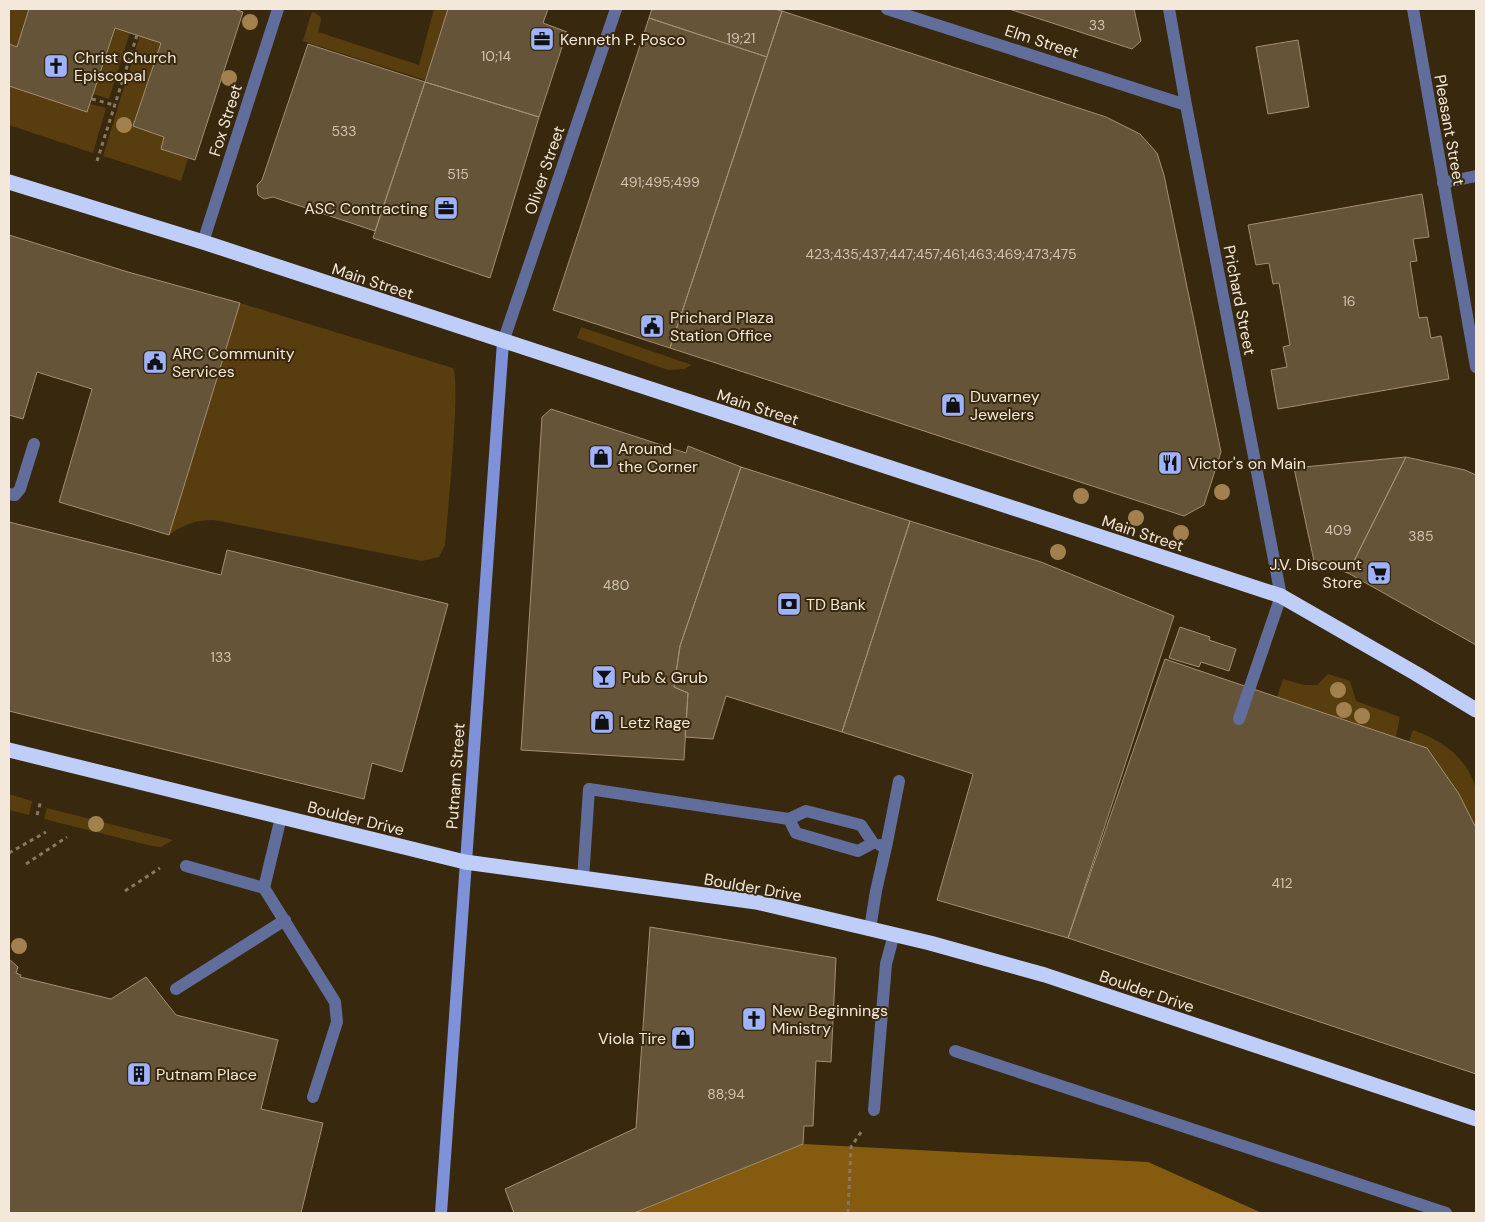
<svg xmlns="http://www.w3.org/2000/svg" width="1485" height="1222" viewBox="0 0 1485 1222" font-family="'DM Sans',sans-serif">
<style>
.green{fill:#583e0f}
.water{fill:#855c0f}
.building{fill:#665439;stroke:#a38f73}
.lines{fill:none;stroke-linecap:round;stroke-linejoin:round}
.path{stroke:#867863;stroke-width:3;stroke-dasharray:4 4;stroke-linecap:butt}
.lane{stroke:#616d9a;stroke-width:12}
.street{stroke:#616d9a;stroke-width:12}
.secondary{stroke:#7e91d9;stroke-width:12}
.highway{stroke:#bfcdf9;stroke-width:15}
.tree{fill:#a2814e}
.labels{text-anchor:middle;stroke-width:4;stroke-linejoin:round;paint-order:stroke}
.number-label{font-size:14px;fill:#d0c3b1}
.poi-label{font-size:16px;fill:#f3e8d9;stroke:#38280e;text-anchor:start}
.street-label{font-size:16px;fill:#f3e8d9;stroke:#38280e}
</style>
<rect width="100%" height="100%" fill="#38280e"/>
<path class="green" d="M 9,9 L 29,9 L 17,47 L 9,44 Z
M 434,9 L 448,9 L 425,80 L 303,41 L 311,14 L 313,12 L 320,16 L 321,20 L 318,32 L 419,65 Z
M 115,28 L 130,32 L 109,99 L 93,94 Z
M 140,35 L 161,43 L 133,126 L 164,137 L 161,149 L 188,158 L 181,181 L 103,156 Z
M 9,86 L 87,112 L 90,104 L 106,108 L 93,153 L 9,125 Z
M 240,303 L 453,368 C 461,382 447,520 445,545 L 439,557 L 422,561 L 214,520 C 196,520 184,524 169,535 Z
M 581,327 L 692,365 L 684,369 L 668,370 L 577,338 Z
M 1328,674 L 1350,681 L 1356,701 L 1400,717 L 1396,737 L 1277,697 L 1283,679 L 1304,685 L 1317,685 Z
M 1413,730 C 1442,740 1468,758 1476,789 C 1479,800 1476,816 1476,828 L 1459,794 L 1427,748 L 1409,742 Z
M 9,794 L 32,801 L 29,815 L 9,810 Z
M 47,808 L 173,840 L 161,847 L 152,846 L 44,819 Z"/>
<path class="water" d="M 803,1144 L 1148,1162 L 1262,1213 L 634,1213 Z"/>
<path class="building" d="M 29,9 L 234,9 L 243,12 L 195,160 L 161,149 L 164,137 L 133,126 L 161,43 L 115,28 L 87,112 L 9,86 L 9,44 L 17,47 Z
M 448,9 L 548,9 L 543,23 L 567,32 L 539,117 L 425,82 Z
M 652,9 L 774,9 L 782,11 L 767,57 L 649,18 Z
M 1009,9 L 1134,9 L 1141,41 L 1132,49 Z
M 782,11 L 1106,117 L 1140,134 L 1157,153 L 1164,175 L 1221,452 L 1204,505 L 1184,516 L 670,348 Z
M 649,18 L 767,57 L 670,348 L 553,310 Z
M 1298,40 L 1309,107 L 1268,114 L 1256,47 Z
M 308,44 L 425,82 L 375,231 L 273,197 L 264,199 L 258,195 L 257,185 L 262,180 Z
M 425,82 L 539,117 L 490,278 L 373,238 Z
M 1422,194 L 1429,237 L 1413,239 L 1417,261 L 1410,262 L 1419,318 L 1427,317 L 1431,338 L 1441,336 L 1449,379 L 1278,409 L 1271,370 L 1287,367 L 1283,347 L 1290,345 L 1279,283 L 1273,284 L 1269,263 L 1256,265 L 1248,225 Z
M 9,235 L 128,272 L 240,303 L 169,535 L 59,502 L 92,389 L 37,372 L 23,419 L 9,415 Z
M 551,409 L 686,453 L 688,446 L 741,467 L 680,646 L 674,687 L 688,693 L 684,760 L 521,750 L 542,417 Z
M 1406,457 L 1348,573 L 1314,561 L 1294,468 Z
M 1406,457 L 1465,470 L 1476,475 L 1476,645 L 1348,573 Z
M 741,467 L 910,521 L 842,732 L 726,696 L 713,739 L 685,737 L 688,693 L 674,687 L 680,646 Z
M 910,521 L 1041,562 L 1174,616 L 1068,938 L 937,900 L 973,774 L 842,732 Z
M 9,522 L 221,575 L 227,550 L 448,604 L 402,772 L 372,763 L 364,799 L 9,711 Z
M 1180,627 L 1210,637 L 1209,640 L 1236,649 L 1229,671 L 1201,662 L 1199,667 L 1169,658 Z
M 1165,659 L 1427,748 L 1459,794 L 1476,828 L 1476,1074 L 1068,938 Z
M 650,927 L 836,958 L 831,1062 L 816,1061 L 813,1126 L 804,1126 L 803,1144 L 634,1213 L 514,1213 L 505,1189 L 636,1128 Z
M 9,959 L 18,967 L 16,973 L 21,975 L 20,977 L 111,999 L 146,977 L 176,1015 L 278,1040 L 261,1109 L 323,1123 L 301,1213 L 9,1213 Z"/>
<g class="lines">
<path class="path" d="M 92,99 L 114,105
M 97,161 L 137,35
M 37,815 L 41,800
M 9,853 L 46,832
M 26,864 L 67,837
M 125,891 L 160,868
M 848,1213 L 851,1147 L 861,1132"/>
<path class="lane" d="M 9,494 L 15,495 L 20,489 L 34,444
M 1239,719 L 1281,596
M 880,845 L 886,847 L 899,781
M 186,866 L 264,888 L 281,817
M 583,879 L 589,789 L 789,819 L 806,811 L 861,825 L 873,843 L 858,851 L 796,833 L 789,819
M 264,888 L 335,1002 L 337,1022 L 313,1097
M 870,929 L 876,891 L 886,847
M 176,989 L 285,920
M 955,1051 L 1446,1213
M 874,1110 L 886,964 L 894,934"/>
<path class="street" d="M 887,9 L 1186,105
M 1169,9 L 1186,105 L 1281,596
M 1413,9 L 1476,367
M 1443,183 L 1476,176
M 203,242 L 278,9
M 503,342 L 616,9"/>
<path class="secondary" d="M 441,1213 L 503,342"/>
<path class="highway" d="M 9,182 L 203,242 L 1281,596 L 1415,673 L 1476,710
M 9,750 L 465,862 L 756,902 L 930,943 L 1045,975 L 1476,1119"/>
</g>
<g class="tree">
<circle cx="250" cy="22" r="8"/>
<circle cx="229" cy="78" r="8"/>
<circle cx="124" cy="125" r="8"/>
<circle cx="1222" cy="492" r="8"/>
<circle cx="1081" cy="496" r="8"/>
<circle cx="1136" cy="518" r="8"/>
<circle cx="1181" cy="533" r="8"/>
<circle cx="1058" cy="552" r="8"/>
<circle cx="1338" cy="690" r="8"/>
<circle cx="1344" cy="710" r="8"/>
<circle cx="1362" cy="716" r="8"/>
<circle cx="96" cy="824" r="8"/>
<circle cx="19" cy="946" r="8"/>
</g>
<defs>
<symbol id="office-square" viewBox="-11 -11 22 22"><rect x="-9" y="-9" width="18" height="18" rx="4" fill="#9fb3fd" stroke="#38280e"/><path d="M-6-3h4V-5.5h4V-3h4V5H-6ZM-1-4.5V-3h2v-1.5ZM-6 0V1H6V0Z" fill="#111"/></symbol>
<symbol id="church-square" viewBox="-11 -11 22 22"><rect x="-9" y="-9" width="18" height="18" rx="4" fill="#9fb3fd" stroke="#38280e"/><path d="M-1.2-6h2.4v3.5h3.3v2.4h-3.3V6h-2.4V-.1h-3.3v-2.4h3.3Z" fill="#111"/></symbol>
<symbol id="civic-square" viewBox="-11 -11 22 22"><rect x="-9" y="-9" width="18" height="18" rx="4" fill="#9fb3fd" stroke="#38280e"/><path d="M-.6-6.5H3V-4.5H.6V-3L4-1V1h2V6H-6V1h2V-1L-.6-3ZM-1.2 2.5V6h2.4V2.5Z" fill="#111"/></symbol>
<symbol id="shop-square" viewBox="-11 -11 22 22"><rect x="-9" y="-9" width="18" height="18" rx="4" fill="#9fb3fd" stroke="#38280e"/><path d="M-5-2.5h2.3a2.7 3.5 0 0 1 5.4 0H5L5.5 6h-11ZM-1.5-2.5h3a1.5 2.3 0 0 0-3 0Z" fill="#111"/></symbol>
<symbol id="restaurant-square" viewBox="-11 -11 22 22"><rect x="-9" y="-9" width="18" height="18" rx="4" fill="#9fb3fd" stroke="#38280e"/><path d="M-5-6h1v4h1v-4h1v4h1v-4h1v5L-1.5 .5V6h-2V.5L-5-1ZM5-6V6H3V1.5H1.5Q1.5-4 5-6Z" fill="#111"/></symbol>
<symbol id="supermarket-square" viewBox="-11 -11 22 22"><rect x="-9" y="-9" width="18" height="18" rx="4" fill="#9fb3fd" stroke="#38280e"/><path d="M-6-5.5h2.5l.6 2H6L4.5 2H-2.5L-4.4-4H-6ZM-1.5 3.2a1.3 1.3 0 1 0 .1 0ZM3 3.2a1.3 1.3 0 1 0 .1 0Z" fill="#111"/></symbol>
<symbol id="bank-square" viewBox="-11 -11 22 22"><rect x="-9" y="-9" width="18" height="18" rx="4" fill="#9fb3fd" stroke="#38280e"/><path d="M-6-4H6V4H-6ZM0-2.3a2.3 2.3 0 1 0 0 4.6a2.3 2.3 0 1 0 0-4.6Z" fill="#111"/></symbol>
<symbol id="bar-square" viewBox="-11 -11 22 22"><rect x="-9" y="-9" width="18" height="18" rx="4" fill="#9fb3fd" stroke="#38280e"/><path d="M-6-5H6L.8 .8V4.5H3.5V6h-7V4.5H-.8V.8Z" fill="#111"/></symbol>
<symbol id="building-square" viewBox="-11 -11 22 22"><rect x="-9" y="-9" width="18" height="18" rx="4" fill="#9fb3fd" stroke="#38280e"/><path d="M-4-6H4V6H1V3H-1V6H-4ZM-2.5-4.3h1.7v1.8h-1.7ZM.8-4.3h1.7v1.8H.8ZM-2.5-1h1.7V.8h-1.7ZM.8-1h1.7V.8H.8Z" fill="#111"/></symbol>
</defs>
<g fill-rule="evenodd">
<use href="#office-square" x="528" y="25" width="28" height="28"/>
<use href="#church-square" x="42" y="52" width="28" height="28"/>
<use href="#office-square" x="432" y="194" width="28" height="28"/>
<use href="#civic-square" x="638" y="312" width="28" height="28"/>
<use href="#civic-square" x="141" y="348" width="28" height="28"/>
<use href="#shop-square" x="939" y="391" width="28" height="28"/>
<use href="#shop-square" x="587" y="443" width="28" height="28"/>
<use href="#restaurant-square" x="1156" y="449" width="28" height="28"/>
<use href="#supermarket-square" x="1365" y="559" width="28" height="28"/>
<use href="#bank-square" x="775" y="590" width="28" height="28"/>
<use href="#bar-square" x="590" y="663" width="28" height="28"/>
<use href="#shop-square" x="588" y="708" width="28" height="28"/>
<use href="#church-square" x="740" y="1005" width="28" height="28"/>
<use href="#shop-square" x="669" y="1024" width="28" height="28"/>
<use href="#building-square" x="125" y="1060" width="28" height="28"/>
</g>
<g class="labels">
<g class="number-label">
<text x="1097" y="30">33</text>
<text x="741" y="43">19;21</text>
<text x="496" y="61">10;14</text>
<text x="344" y="136">533</text>
<text x="458" y="179">515</text>
<text x="660" y="187">491;495;499</text>
<text x="941" y="259">423;435;437;447;457;461;463;469;473;475</text>
<text x="1349" y="306">16</text>
<text x="1338" y="535">409</text>
<text x="1421" y="541">385</text>
<text x="616" y="590">480</text>
<text x="221" y="662">133</text>
<text x="1282" y="888">412</text>
<text x="726" y="1099">88;94</text>
</g>
<g class="poi-label">
<text x="560" y="45">Kenneth P. Posco</text>
<text x="74" y="63">Christ Church<tspan x="74" dy="18">Episcopal</tspan></text>
<text x="428" y="214" text-anchor="end">ASC Contracting</text>
<text x="670" y="323">Prichard Plaza<tspan x="670" dy="18">Station Office</tspan></text>
<text x="172" y="359">ARC Community<tspan x="172" dy="18">Services</tspan></text>
<text x="970" y="402">Duvarney<tspan x="970" dy="18">Jewelers</tspan></text>
<text x="618" y="454">Around<tspan x="618" dy="18">the Corner</tspan></text>
<text x="1188" y="469">Victor's on Main</text>
<text x="1362" y="570" text-anchor="end">J.V. Discount<tspan x="1362" dy="18">Store</tspan></text>
<text x="806" y="610">TD Bank</text>
<text x="622" y="683">Pub &amp; Grub</text>
<text x="620" y="728">Letz Rage</text>
<text x="772" y="1016">New Beginnings<tspan x="772" dy="18">Ministry</tspan></text>
<text x="666" y="1044" text-anchor="end">Viola Tire</text>
<text x="156" y="1080">Putnam Place</text>
</g>
<g class="street-label">
<text transform="translate(1042 41) rotate(18)" y="6">Elm Street</text>
<text transform="translate(225 120) rotate(-72)" y="6">Fox Street</text>
<text transform="translate(1450 130) rotate(80)" y="6">Pleasant Street</text>
<text transform="translate(544 170) rotate(-71)" y="6">Oliver Street</text>
<text transform="translate(373 281) rotate(18)" y="6">Main Street</text>
<text transform="translate(1240 300) rotate(79)" y="6">Prichard Street</text>
<text transform="translate(758 407) rotate(18)" y="6">Main Street</text>
<text transform="translate(1143 533) rotate(18)" y="6">Main Street</text>
<text transform="translate(455 776) rotate(-86)" y="6">Putnam Street</text>
<text transform="translate(356 818) rotate(14)" y="6">Boulder Drive</text>
<text transform="translate(753 887) rotate(10)" y="6">Boulder Drive</text>
<text transform="translate(1147 991) rotate(19)" y="6">Boulder Drive</text>
</g>
</g>
<rect width="1485" height="1222" fill="none" stroke="#f3e8d9" stroke-width="20"/>
</svg>
